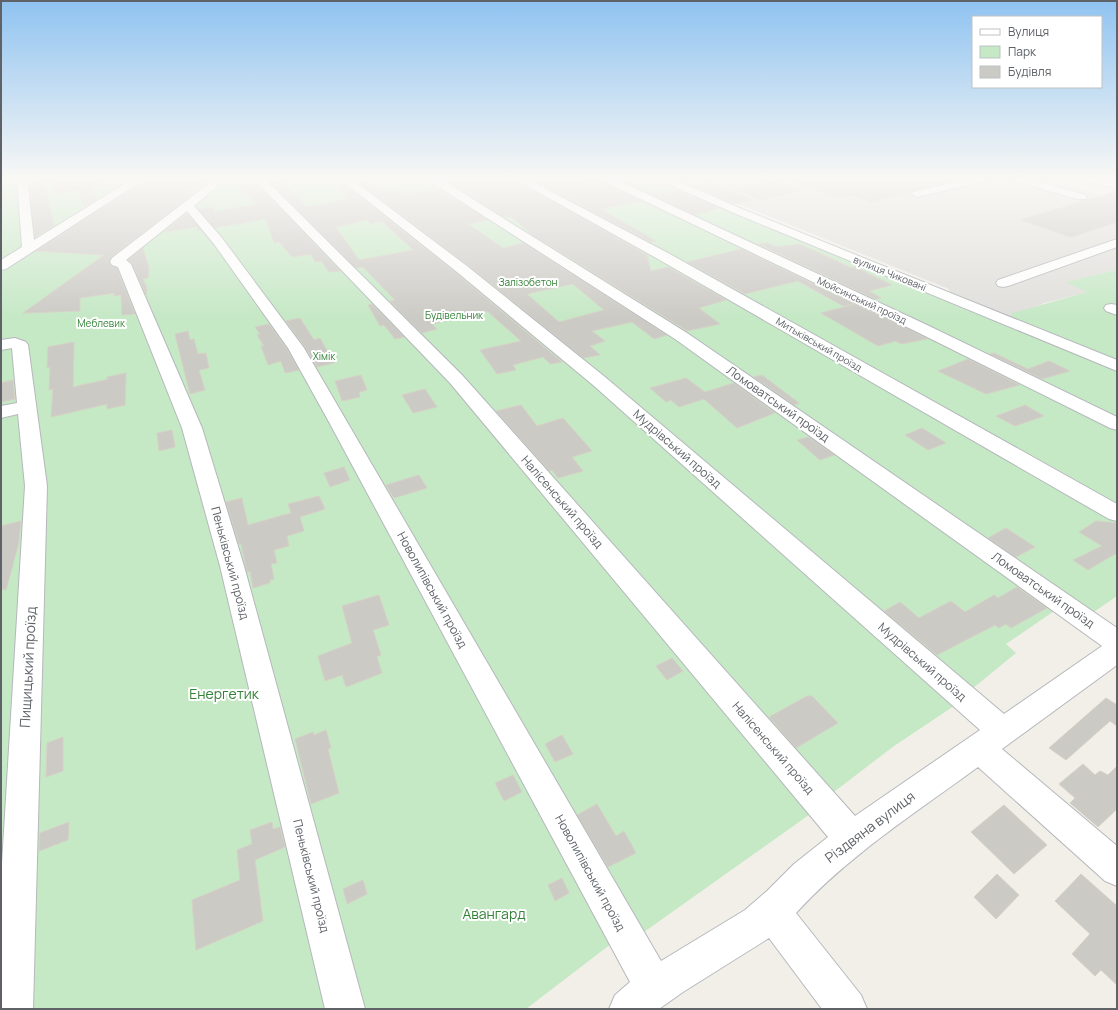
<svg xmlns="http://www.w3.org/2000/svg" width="1118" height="1010" viewBox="0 0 1118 1010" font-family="Manrope,sans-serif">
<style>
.industrial{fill:#e0deda}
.green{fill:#c5e8c5}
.building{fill:#cccac5;stroke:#d6d1c6;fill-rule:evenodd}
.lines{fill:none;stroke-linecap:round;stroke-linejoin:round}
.minor-casing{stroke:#b5b8bc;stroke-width:2}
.path{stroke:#9cc7a9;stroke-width:1.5;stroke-dasharray:2 1;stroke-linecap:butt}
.minor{fill:#fff;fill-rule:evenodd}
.labels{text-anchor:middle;stroke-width:4;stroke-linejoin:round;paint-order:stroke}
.far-street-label{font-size:10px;fill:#5f6368;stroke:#fff}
.far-park-label{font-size:10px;fill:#348238;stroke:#fff}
.street-label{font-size:12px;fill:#5f6368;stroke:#fff}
.near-street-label{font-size:14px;fill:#5f6368;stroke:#fff}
.near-park-label{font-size:14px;fill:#348238;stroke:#fff}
</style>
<rect width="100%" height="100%" fill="#f1efe8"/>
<path class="industrial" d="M 674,178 L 1041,178 L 1117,199 L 1117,270 L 1066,282 L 1088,292 L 1044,303 L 1010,318 L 949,291 L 949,289 Z"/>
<path class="green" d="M 1,178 L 220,178 L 104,268 L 119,266 L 123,261 L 225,178 L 652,178 L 669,185 L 675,185 L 771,230 L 775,230 L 1117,369 L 1117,596 L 1088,616 L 1060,607 L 1006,644 L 1016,653 L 967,693 L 960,702 L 894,746 L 826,798 L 813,812 L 637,937 L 616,940 L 526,1009 L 1,1009 L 1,347 L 11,346 L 20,339 L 1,343 Z
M 1117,270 L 1117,363 L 1010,318 L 1012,313 L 1087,292 L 1065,282 Z"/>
<path class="building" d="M 51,178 L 98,178 L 99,187 L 93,188 L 97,199 L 84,207 L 78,190 L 54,194 Z
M 441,178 L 512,178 L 647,255 L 651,271 L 668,267 L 726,300 L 699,308 L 720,324 L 687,331 L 533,235 L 510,216 L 504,217 Z
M 528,178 L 587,178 L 588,184 L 601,182 L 642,201 L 601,209 L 656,241 L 651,242 Z
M 622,178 L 659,194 L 678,190 L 720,208 L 695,215 L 618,179 Z
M 788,178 L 945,178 L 946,183 L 872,202 L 851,195 L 838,198 L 788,180 Z
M 279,179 L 307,207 L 350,199 L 336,186 L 345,185 L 456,273 L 562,362 L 550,364 L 543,357 L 513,365 L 516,370 L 497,374 L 480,350 L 521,341 L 487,311 L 432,324 L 437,329 L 422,333 L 390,301 L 395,300 L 363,267 L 356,268 L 269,181 ZM 367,220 L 371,224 L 382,221 L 413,250 L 359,260 L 336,227 Z
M 149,180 L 206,180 L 185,195 L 194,193 L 111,257 L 109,263 L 112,266 L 117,268 L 135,314 L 122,315 L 121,295 L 114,296 L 114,293 L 80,298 L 80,311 L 23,313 L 104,255 L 36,251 L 135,187 L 139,187 Z
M 366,181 L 373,188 L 379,187 L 383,191 L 398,189 L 405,193 L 438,188 L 488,220 L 468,224 L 503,248 L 524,243 L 667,335 L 654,339 L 632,322 L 592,331 L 605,341 L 590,346 L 600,355 L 583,358 L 468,265 L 358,182 ZM 573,284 L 604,310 L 559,322 L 527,294 Z
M 773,181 L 800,191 L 761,200 L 735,190 Z
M 45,182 L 54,226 L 35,237 L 29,184 Z
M 256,183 L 340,271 L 329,272 L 321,261 L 315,262 L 311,254 L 292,257 L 279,242 L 274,243 L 266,219 L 215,228 L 198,209 L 212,207 L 214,212 L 257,204 L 239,186 Z
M 710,183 L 753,200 L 735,204 L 694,186 Z
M 1117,191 L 1117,222 L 1071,237 L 1020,220 Z
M 187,213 L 201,230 L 197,231 L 197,227 L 164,232 Z
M 768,243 L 777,247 L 800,244 L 852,268 L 855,267 L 892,285 L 869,291 L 881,298 L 875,299 L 758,244 Z
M 143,248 L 149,268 L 148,278 L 143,279 L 147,289 L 146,295 L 132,263 L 128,260 Z
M 741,249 L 855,304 L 843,306 L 798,281 L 745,294 L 687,262 Z
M 372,304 L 404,337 L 395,339 L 384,325 L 380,326 L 368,305 Z
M 855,304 L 914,332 L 927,339 L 901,344 L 896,341 L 878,346 L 821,313 Z
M 300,318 L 314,340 L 320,338 L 334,363 L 317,367 L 305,347 L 286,321 Z
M 269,324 L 287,349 L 299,370 L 285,373 L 281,361 L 268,365 L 261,346 L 264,346 L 257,335 L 260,334 L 255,327 Z
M 188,331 L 190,340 L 194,339 L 198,354 L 206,353 L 209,368 L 199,370 L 205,390 L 190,394 L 175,334 Z
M 74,342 L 73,387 L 105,380 L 108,379 L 107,377 L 126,373 L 125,405 L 107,409 L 107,404 L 51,417 L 53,389 L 49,390 L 50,367 L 47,368 L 48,347 Z
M 994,353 L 1028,369 L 1049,361 L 1070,371 L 1042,379 L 990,354 Z
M 968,359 L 1020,385 L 986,394 L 938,371 Z
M 361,375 L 367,390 L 359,392 L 360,397 L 342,401 L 335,381 Z
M 762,375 L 799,403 L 794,405 L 754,377 Z
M 686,378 L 705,392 L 734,383 L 775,413 L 737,428 L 704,399 L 679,407 L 671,400 L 666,402 L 650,388 Z
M 13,380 L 15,399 L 1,402 L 1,383 Z
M 425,389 L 437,407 L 413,413 L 402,395 Z
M 521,405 L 537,426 L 563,418 L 592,451 L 572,457 L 583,471 L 558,478 L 552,470 L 549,471 L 496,411 Z
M 1025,405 L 1044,416 L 1015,426 L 996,416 Z
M 922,428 L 946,443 L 928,450 L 905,435 Z
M 172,430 L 175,447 L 159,451 L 157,433 Z
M 809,437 L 834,455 L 820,460 L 797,440 Z
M 344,467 L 350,480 L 330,487 L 324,473 Z
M 419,475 L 427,488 L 394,498 L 386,485 Z
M 319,496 L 325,509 L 300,517 L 304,531 L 287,536 L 289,546 L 274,550 L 277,563 L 271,564 L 274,579 L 270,580 L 270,583 L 253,588 L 250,571 L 247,572 L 241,544 L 239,544 L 226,502 L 242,498 L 248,525 L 291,513 L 288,504 Z
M 21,521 L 19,542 L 6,590 L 1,589 L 1,526 Z
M 1096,521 L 1117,523 L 1117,555 L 1115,554 L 1088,570 L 1073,560 L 1102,546 L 1079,532 Z
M 1006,528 L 1035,547 L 1016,557 L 988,538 Z
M 1017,587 L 1047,608 L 1011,628 L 1006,624 L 999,628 L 995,625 L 937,655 L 884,611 L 900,602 L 919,618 L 951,601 L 965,612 L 994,595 L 998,598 Z
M 379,595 L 389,625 L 373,630 L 381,655 L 377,657 L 382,673 L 346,687 L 342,675 L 325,681 L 318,656 L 352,643 L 342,606 Z
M 672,658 L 683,671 L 667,680 L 656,666 Z
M 807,696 L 812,696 L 838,723 L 796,748 L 769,717 Z
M 1106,698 L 1117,705 L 1117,726 L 1110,721 L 1066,760 L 1049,748 Z
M 326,730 L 331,748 L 328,749 L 339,793 L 311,804 L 295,739 L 313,732 L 314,735 Z
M 562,735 L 573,754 L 555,762 L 545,744 Z
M 63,737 L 63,771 L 46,777 L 47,743 Z
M 1083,764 L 1095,775 L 1100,771 L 1108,775 L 1117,766 L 1117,809 L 1098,827 L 1070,803 L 1075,798 L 1059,784 Z
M 513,775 L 522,792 L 504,801 L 495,783 Z
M 597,804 L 616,836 L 624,831 L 636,853 L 608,867 L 577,815 Z
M 1004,805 L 1047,845 L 1014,874 L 971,832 Z
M 69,822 L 68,840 L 39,851 L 40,833 Z
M 272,822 L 273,829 L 280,827 L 285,847 L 255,860 L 263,921 L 196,950 L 192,900 L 240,880 L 237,850 L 252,844 L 250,830 Z
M 997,874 L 1019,895 L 996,919 L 974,897 Z
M 1081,874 L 1117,906 L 1117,985 L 1101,970 L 1095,976 L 1072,954 L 1090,934 L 1055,901 Z
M 562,878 L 569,893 L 555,901 L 548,885 Z
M 363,880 L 367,894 L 347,904 L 343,889 Z"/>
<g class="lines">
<defs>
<path id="minor" d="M 17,178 L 27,178 L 34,240 L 134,178 L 146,178 L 6,269 L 1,270 L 1,260 L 22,247 Z
M 216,178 L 227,178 L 194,206 L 222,238 L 304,348 L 661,961 L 745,910 L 767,891 L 794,864 L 828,837 L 450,383 L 253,178 L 264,178 L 462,375 L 855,816 L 980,730 L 593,385 L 457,272 L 339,178 L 350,178 L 467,266 L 605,377 L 1004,714 L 1102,646 L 675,339 L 428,180 L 427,178 L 439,178 L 687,333 L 1117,628 L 1117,665 L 1002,749 L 1117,846 L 1117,886 L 1105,881 L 978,767 C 915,813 848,856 796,913 L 861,995 L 867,1009 L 822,1009 L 769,938 L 683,992 L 659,1009 L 609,1009 L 615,995 L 630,982 L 329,422 L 288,348 L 214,244 L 187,211 L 126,260 L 131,264 L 202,428 L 244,566 L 365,1009 L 325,1009 L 220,566 L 182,428 L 118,267 L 112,265 L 110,262 L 112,258 Z
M 513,178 L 525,178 L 668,253 L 1117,504 L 1117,521 L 1109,519 L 658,259 Z
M 600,178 L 613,178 L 927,325 L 1117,417 L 1117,430 L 1110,428 L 915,331 L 601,180 Z
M 658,178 L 671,178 L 742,209 L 1117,360 L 1117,371 L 734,213 L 659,180 Z
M 973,178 L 990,178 L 989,180 L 917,197 L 912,194 L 913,192 Z
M 1016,178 L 1027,178 L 1085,195 L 1087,197 L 1085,199 L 1077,199 L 1016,181 Z
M 1080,178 L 1097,178 L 1117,183 L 1117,189 L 1081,180 Z
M 1117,239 L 1117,247 L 1008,286 L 1003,287 L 998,286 L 996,283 L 998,280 Z
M 1111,304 L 1117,305 L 1117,315 L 1106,311 L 1104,308 L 1106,305 Z
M 15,338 L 26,342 L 28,345 L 47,486 L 33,1009 L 1,1009 L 1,880 L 25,486 L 18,414 L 1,418 L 1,406 L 17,403 L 12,348 L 1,350 L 1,340 Z"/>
</defs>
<use href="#minor" class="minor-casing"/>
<path class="path" d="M 37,183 L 71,178"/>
<use href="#minor" class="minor"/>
</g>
<linearGradient id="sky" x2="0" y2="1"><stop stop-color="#8fc3f1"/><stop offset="0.56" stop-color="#f9f8f5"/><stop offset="1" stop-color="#f9f8f5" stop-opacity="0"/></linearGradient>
<rect width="1118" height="319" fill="url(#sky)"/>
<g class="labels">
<g class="far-street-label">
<text transform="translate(890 273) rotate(22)" y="4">вулиця Чиковані</text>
<text transform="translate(862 300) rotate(25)" y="4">Мойсинський проїзд</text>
<text transform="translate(819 344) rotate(30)" y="4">Митьківський проїзд</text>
</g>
<g class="far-park-label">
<text x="528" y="286">Залізобетон</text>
<text x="454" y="319">Будівельник</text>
<text x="101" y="327">Меблевик</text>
<text x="324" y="360">Хімік</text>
</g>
<g class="street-label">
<text transform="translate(778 404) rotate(35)" y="4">Ломоватський проїзд</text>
<text transform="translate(677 449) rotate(41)" y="4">Мудрівський проїзд</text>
<text transform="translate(562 502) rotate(49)" y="4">Налісенський проїзд</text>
<text transform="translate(230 563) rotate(75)" y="4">Пеньківський проїзд</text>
<text transform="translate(432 590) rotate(61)" y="4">Новолипівський проїзд</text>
<text transform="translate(1043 590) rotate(35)" y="4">Ломоватський проїзд</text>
<text transform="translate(922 662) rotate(41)" y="4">Мудрівський проїзд</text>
<text transform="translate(773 748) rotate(49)" y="4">Налісенський проїзд</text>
<text transform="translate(590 873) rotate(61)" y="4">Новолипівський проїзд</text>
<text transform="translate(311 876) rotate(76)" y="4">Пеньківський проїзд</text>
</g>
<g class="near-street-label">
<text transform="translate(28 667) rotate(-87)" y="5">Пищицький проїзд</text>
<text transform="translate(870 827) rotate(-37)" y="5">Різдвяна вулиця</text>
</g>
<g class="near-park-label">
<text x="224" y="699">Енергетик</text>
<text x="494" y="919">Авангард</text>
</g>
</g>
<rect width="1118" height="1010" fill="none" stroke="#5f6368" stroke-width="4"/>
<rect x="972" y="16" width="130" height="72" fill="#ffffff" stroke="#bfc1c3"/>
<rect x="980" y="29" width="20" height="6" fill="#ffffff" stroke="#bfc1c3"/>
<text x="1008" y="36" font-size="12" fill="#5f6368">Вулиця</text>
<rect x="980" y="46" width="20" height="12" fill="#c5e8c5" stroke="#bfc1c3"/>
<text x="1008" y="56" font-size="12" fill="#5f6368">Парк</text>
<rect x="980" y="66" width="20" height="12" fill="#cccac5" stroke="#bfc1c3"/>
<text x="1008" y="76" font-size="12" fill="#5f6368">Будівля</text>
</svg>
